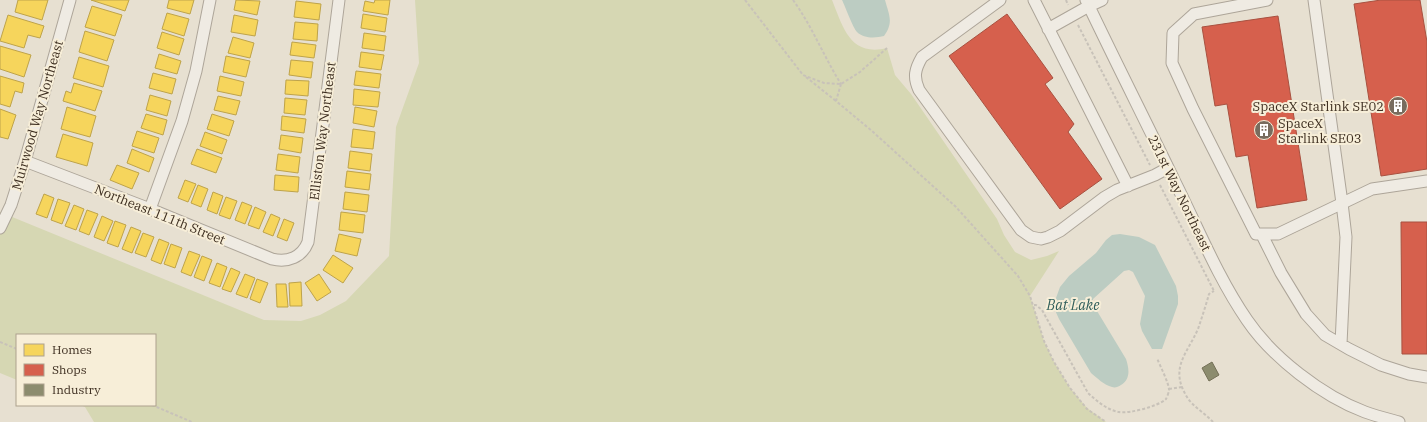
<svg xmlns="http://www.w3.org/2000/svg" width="1427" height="422" viewBox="0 0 1427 422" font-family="'IBM Plex Serif',serif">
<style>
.green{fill:#d6d7b3}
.water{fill:#bcccc2}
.homes{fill:#f6d55c;stroke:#bea34a}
.shops{fill:#d6604d;stroke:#a85140}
.industry{fill:#8c8c6e;stroke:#747057}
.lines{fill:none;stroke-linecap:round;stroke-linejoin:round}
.minor-casing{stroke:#ada599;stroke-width:13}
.path{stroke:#c8c2b9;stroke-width:2;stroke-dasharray:3 2;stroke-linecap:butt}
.minor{stroke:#efebe3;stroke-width:11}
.labels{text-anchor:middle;stroke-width:4;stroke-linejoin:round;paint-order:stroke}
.poi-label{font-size:13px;fill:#3d2e20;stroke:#f7eed8;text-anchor:end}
.street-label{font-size:13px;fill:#3d2e20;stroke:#f7eed8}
.water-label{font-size:14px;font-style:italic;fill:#2f5d5a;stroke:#f7eed8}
</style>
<rect width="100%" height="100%" fill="#e7e0d1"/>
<path class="green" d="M 415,0 L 832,0 C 843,27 850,57 887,48 L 895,75 L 911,94 L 997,219 L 1004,235 L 1015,252 L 1031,260 L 1047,256 L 1059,251 L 1030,296 L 1044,341 L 1054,362 L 1070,388 L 1087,408 L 1106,422 L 94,422 L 85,407 L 80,405 L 155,405 L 155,335 L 17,335 L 17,380 L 0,373 L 0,212 L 264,320 L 301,321 L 320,315 L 346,301 L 389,256 L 396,127 L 419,63 Z"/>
<path class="water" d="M 842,0 L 885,0 C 889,15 894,22 884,36 C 876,38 864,39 857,32 C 853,28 845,6 842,0 Z
M 1120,234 L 1139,237 L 1155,245 L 1176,286 L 1178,296 L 1178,304 L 1162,349 L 1152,349 L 1142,331 L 1140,324 L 1145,296 L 1133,272 L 1129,270 L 1124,271 L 1093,299 L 1093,303 L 1094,306 L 1126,359 C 1129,368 1131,379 1121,385 C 1118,387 1115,388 1112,387 C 1104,385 1097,378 1091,373 L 1059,319 L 1054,308 L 1056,298 L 1060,287 L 1069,276 L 1096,253 L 1106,240 L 1112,235 Z"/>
<path class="homes" d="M 18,0 L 48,0 L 42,20 L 15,12 Z
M 91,0 L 129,0 L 125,11 Z
M 169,0 L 194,0 L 190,14 L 167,8 Z
M 236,0 L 260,1 L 257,15 L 234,10 Z
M 375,0 L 390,0 L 388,15 L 363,11 L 365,1 L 374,3 Z
M 296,1 L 321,4 L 319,20 L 294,17 Z
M 92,6 L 122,15 L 115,36 L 85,27 Z
M 167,13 L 189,19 L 184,36 L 162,29 Z
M 363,14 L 387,18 L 385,32 L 361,28 Z
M 8,15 L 44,26 L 40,38 L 28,35 L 24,48 L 0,41 Z
M 234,15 L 258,20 L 255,36 L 231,32 Z
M 295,22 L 318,24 L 317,41 L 293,39 Z
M 85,31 L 114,40 L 107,61 L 79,52 Z
M 162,32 L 184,39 L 179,55 L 157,48 Z
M 364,33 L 386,36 L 384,51 L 362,48 Z
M 233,37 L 254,43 L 250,58 L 228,53 Z
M 292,42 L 316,45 L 314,58 L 290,55 Z
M 0,46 L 31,55 L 24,77 L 0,69 Z
M 361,52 L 384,55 L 381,70 L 359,67 Z
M 159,54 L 181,61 L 177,74 L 155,68 Z
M 226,56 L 250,61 L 246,77 L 223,72 Z
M 79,57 L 109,66 L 103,87 L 73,78 Z
M 291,60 L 313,62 L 311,78 L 289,75 Z
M 356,71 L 381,74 L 379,88 L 354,85 Z
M 153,73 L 176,79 L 172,94 L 149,88 Z
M 0,76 L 24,83 L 22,93 L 15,91 L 10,107 L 0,104 Z
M 220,76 L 244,82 L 241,96 L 217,91 Z
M 286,80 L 309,81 L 308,96 L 285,94 Z
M 74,83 L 102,91 L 95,111 L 63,101 L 66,91 L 71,93 Z
M 354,89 L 380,92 L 378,107 L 353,105 Z
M 150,95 L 171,101 L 167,116 L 146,110 Z
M 218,96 L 240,101 L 236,115 L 214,110 Z
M 285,98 L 307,100 L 305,115 L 284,113 Z
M 67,107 L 96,116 L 90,137 L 61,129 Z
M 355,107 L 377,111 L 374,127 L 353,123 Z
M 0,109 L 16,115 L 8,139 L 0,137 Z
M 146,114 L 167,120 L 163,135 L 141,128 Z
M 212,114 L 234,121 L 229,136 L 207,129 Z
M 282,116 L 306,119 L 304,133 L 281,130 Z
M 353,129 L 375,132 L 373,149 L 351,147 Z
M 137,131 L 159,138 L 154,153 L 132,146 Z
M 205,132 L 227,140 L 222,154 L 200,146 Z
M 63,134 L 93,143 L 87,166 L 56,157 Z
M 281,135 L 303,138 L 301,153 L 279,149 Z
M 132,149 L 154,158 L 149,172 L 127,163 Z
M 197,149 L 222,158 L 216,173 L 191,164 Z
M 350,151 L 372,154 L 370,171 L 348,168 Z
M 278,154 L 300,157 L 298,173 L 276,170 Z
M 117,165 L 139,173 L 132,189 L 110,180 Z
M 347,171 L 371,174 L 369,190 L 345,187 Z
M 275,175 L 299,177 L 298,192 L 274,190 Z
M 185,180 L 196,184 L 188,202 L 178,198 Z
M 198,185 L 208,189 L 201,207 L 191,203 Z
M 213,192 L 223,196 L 217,214 L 207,210 Z
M 345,192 L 369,195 L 367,212 L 343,209 Z
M 44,194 L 54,198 L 47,218 L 36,214 Z
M 226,197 L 237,201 L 230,219 L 219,215 Z
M 58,199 L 70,203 L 62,224 L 51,220 Z
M 242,202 L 252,206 L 245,224 L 235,220 Z
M 74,205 L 84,209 L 76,230 L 65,226 Z
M 255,207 L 266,212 L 259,229 L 248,225 Z
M 87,210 L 98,214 L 89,235 L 79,231 Z
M 341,212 L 365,215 L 363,233 L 339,230 Z
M 271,214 L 280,218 L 273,236 L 263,232 Z
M 102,216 L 113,221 L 104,241 L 94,237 Z
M 284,219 L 294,223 L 287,241 L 277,237 Z
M 115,221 L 126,225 L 118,247 L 107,243 Z
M 131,227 L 141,231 L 132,253 L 122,249 Z
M 143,233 L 154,237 L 146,257 L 135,253 Z
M 339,234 L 361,239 L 357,256 L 335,251 Z
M 159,239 L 169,243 L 161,264 L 151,260 Z
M 171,244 L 182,248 L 175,268 L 164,264 Z
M 189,251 L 200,255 L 191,276 L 181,272 Z
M 333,255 L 353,268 L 343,283 L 323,270 Z
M 202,256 L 212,260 L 204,281 L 194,277 Z
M 217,263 L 227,267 L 220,287 L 209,283 Z
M 231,268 L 240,272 L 231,292 L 222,289 Z
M 245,274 L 255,278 L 247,298 L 236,294 Z
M 319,274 L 331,292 L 317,301 L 305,283 Z
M 257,279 L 268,283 L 260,303 L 250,299 Z
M 301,282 L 302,306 L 290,306 L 289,283 Z
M 276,284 L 286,284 L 288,307 L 277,307 Z"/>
<path class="shops" d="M 1381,0 L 1420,0 L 1427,42 L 1427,169 L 1381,176 L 1354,4 Z
M 1007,14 L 1053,78 L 1045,84 L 1074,124 L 1068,132 L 1102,179 L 1060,209 L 949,56 Z
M 1278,16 L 1307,200 L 1257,208 L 1248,155 L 1236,157 L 1227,104 L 1215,106 L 1202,27 Z
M 1401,222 L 1427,222 L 1427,354 L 1402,354 Z"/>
<path class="industry" d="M 1212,362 L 1219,375 L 1209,381 L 1202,368 Z"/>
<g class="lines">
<defs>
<path id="minor" d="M 1000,0 L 922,57 C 915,69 913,77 919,90 L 1021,230 L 1031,237 L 1041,239 L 1048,237 L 1060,231 L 1105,197 L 1117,190 L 1155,175 L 1168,168
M 1034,0 L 1128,186
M 1086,0 C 1115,61 1146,122 1175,182 C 1198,228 1218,278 1247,320 C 1272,357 1322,396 1365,412 C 1376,416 1388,419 1399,422
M 1267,0 L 1194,14 L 1173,33 L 1172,63 L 1193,109 L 1256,234 L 1278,234 L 1372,189 L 1427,181
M 1314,0 L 1342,203 L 1346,237 L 1341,344
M 1048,29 L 1089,6 L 1102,0
M 25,161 L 150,209 L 272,259 C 288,263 302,257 308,242 L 339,0
M 150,209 L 182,121 L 196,71 L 210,0
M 0,228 L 11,205 L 25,161 L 70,0
M 1262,235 L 1281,273 L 1306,314 L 1325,335 L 1349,349 L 1381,365 L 1409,374 L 1427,377"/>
</defs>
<use href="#minor" class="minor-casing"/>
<path class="path" d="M 745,0 L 803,75 L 824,83 L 841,84 L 860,72 L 887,48
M 793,0 C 812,26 824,57 841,84
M 1066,0 L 1068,5
M 1078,25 L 1150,165
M 806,77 L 836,101
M 841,84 L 836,101 L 872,131 L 956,207 L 1018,276 L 1030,296 L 1044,341 L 1054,362 L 1070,388 L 1087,409 L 1106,422
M 1160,185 L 1214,291
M 1034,305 L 1036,305 L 1042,310 L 1088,393 C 1097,401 1107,410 1119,412 C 1129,414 1159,406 1166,399 C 1167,397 1169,392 1169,390 C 1169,383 1160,366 1157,358
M 0,342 L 17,349
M 1169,389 L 1182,387
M 152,405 L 192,422
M 1213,422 C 1205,413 1193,407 1187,397 C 1169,368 1187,354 1198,329 C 1202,317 1206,305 1209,294 L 1214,291"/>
<use href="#minor" class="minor"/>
</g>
<defs>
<symbol id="building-disc" viewBox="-11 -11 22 22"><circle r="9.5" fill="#786c5e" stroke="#f7eed8"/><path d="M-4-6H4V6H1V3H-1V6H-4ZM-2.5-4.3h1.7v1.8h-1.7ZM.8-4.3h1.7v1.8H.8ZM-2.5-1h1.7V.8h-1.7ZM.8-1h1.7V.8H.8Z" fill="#fff"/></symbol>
</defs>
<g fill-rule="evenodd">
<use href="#building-disc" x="1387" y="95" width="22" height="22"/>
<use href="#building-disc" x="1253" y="119" width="22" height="22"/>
</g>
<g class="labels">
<g class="poi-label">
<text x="1384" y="111">SpaceX Starlink SE02</text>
<text x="1278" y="128" text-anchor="start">SpaceX<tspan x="1278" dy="15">Starlink SE03</tspan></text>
</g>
<g class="street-label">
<text transform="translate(37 115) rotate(-74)" y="5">Muirwood Way Northeast</text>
<text transform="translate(322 131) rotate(-83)" y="5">Elliston Way Northeast</text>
<text transform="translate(1180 193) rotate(64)" y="5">231st Way Northeast</text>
<text transform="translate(160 214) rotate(22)" y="5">Northeast 111th Street</text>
</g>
<g class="water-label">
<text x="1073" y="310">Bat Lake</text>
</g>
</g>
<rect x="16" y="334" width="140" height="72" fill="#f7eed8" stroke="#ada18e"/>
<rect x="24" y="344" width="20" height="12" fill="#f6d55c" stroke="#ada18e"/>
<text x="52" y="354" font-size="12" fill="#3d2e20">Homes</text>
<rect x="24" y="364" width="20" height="12" fill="#d6604d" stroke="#ada18e"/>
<text x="52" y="374" font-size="12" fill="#3d2e20">Shops</text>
<rect x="24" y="384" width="20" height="12" fill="#8c8c6e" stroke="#ada18e"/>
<text x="52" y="394" font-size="12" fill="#3d2e20">Industry</text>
</svg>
